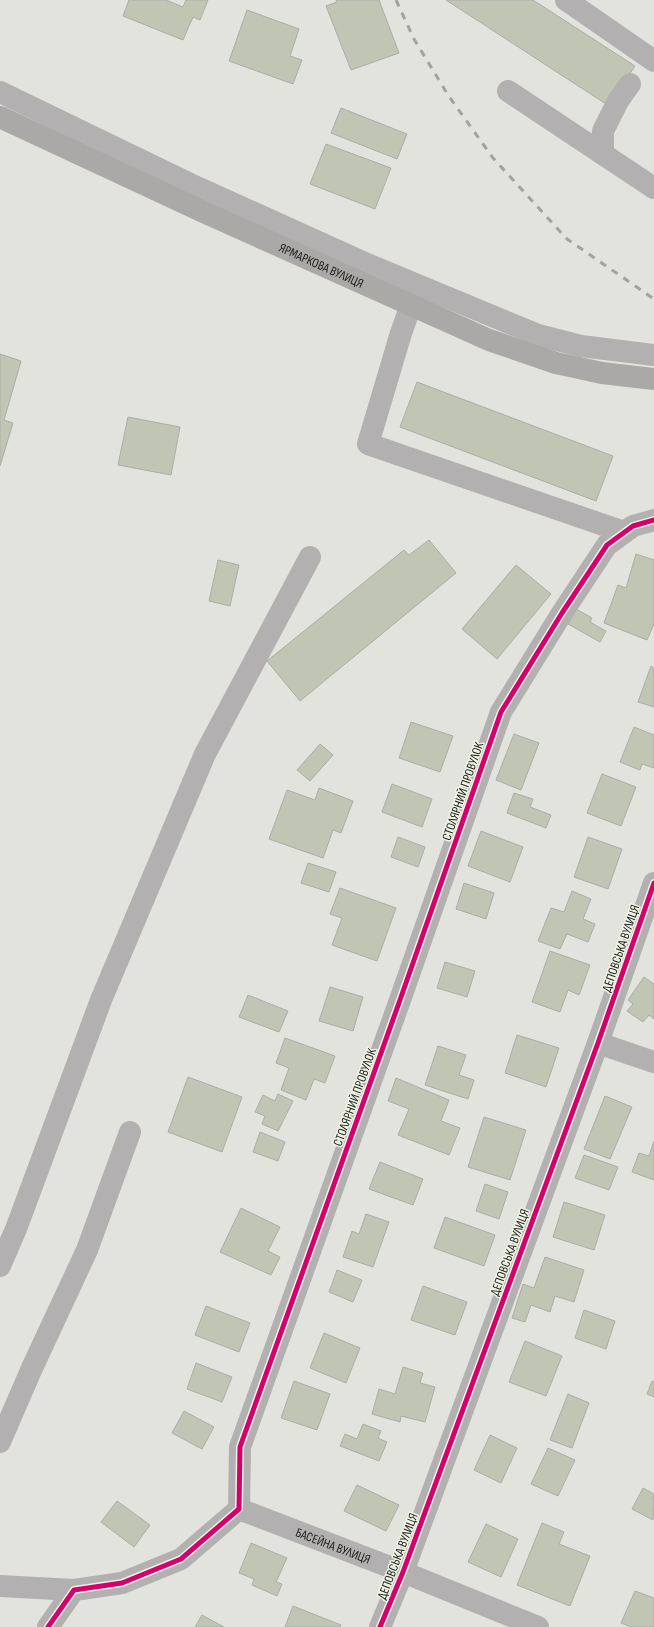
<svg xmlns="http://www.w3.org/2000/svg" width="654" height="1627" viewBox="0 0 654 1627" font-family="'Sofia Sans Condensed',sans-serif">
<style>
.building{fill:#c0c5b4;stroke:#abada7}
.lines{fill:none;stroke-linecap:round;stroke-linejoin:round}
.minor{stroke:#b2b0b0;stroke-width:22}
.major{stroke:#aba9a8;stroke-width:22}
.rail{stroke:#a3a2a1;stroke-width:3;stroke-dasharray:7 7;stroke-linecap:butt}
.cycleway-casing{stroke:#eff4e6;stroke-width:8}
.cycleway{stroke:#d6006c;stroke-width:5}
.labels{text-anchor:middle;stroke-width:3;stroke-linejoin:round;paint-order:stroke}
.street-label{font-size:13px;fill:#20211c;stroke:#eff4e6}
</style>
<rect width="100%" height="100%" fill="#e1e3dc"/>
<path class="building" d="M 129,0 L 166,0 L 183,7 L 186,0 L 208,0 L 200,20 L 193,17 L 183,40 L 123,16 Z
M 336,0 L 379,0 L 399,53 L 351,70 L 326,6 L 337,2 Z
M 446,0 L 533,0 L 635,66 L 609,106 Z
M 247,10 L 299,29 L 290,56 L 302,60 L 293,84 L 229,61 Z
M 341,108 L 407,134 L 397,159 L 331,133 Z
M 326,144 L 391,168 L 375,209 L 310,184 Z
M 0,354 L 21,361 L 4,420 L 13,423 L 0,466 Z
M 417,382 L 613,456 L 596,501 L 400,427 Z
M 128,417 L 180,427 L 171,475 L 118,465 Z
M 429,540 L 456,573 L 300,701 L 267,661 L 404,550 L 409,555 Z
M 636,554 L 654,560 L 654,624 L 647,640 L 604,623 L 618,585 L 626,588 Z
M 218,560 L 239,565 L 230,606 L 209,601 Z
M 516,565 L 551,594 L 497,659 L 462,629 Z
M 576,609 L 592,618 L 590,622 L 606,631 L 600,642 L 568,624 Z
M 651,666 L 654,668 L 654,707 L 638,702 Z
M 411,722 L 453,736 L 440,772 L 399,758 Z
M 634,727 L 654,735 L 654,768 L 642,764 L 640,770 L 620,762 Z
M 514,734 L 539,743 L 521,790 L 496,780 Z
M 320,744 L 333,755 L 310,781 L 297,770 Z
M 602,774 L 636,787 L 621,826 L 587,813 Z
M 392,784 L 432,799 L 422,827 L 382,812 Z
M 319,788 L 353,801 L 341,833 L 333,830 L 323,858 L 269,839 L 287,790 L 315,800 Z
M 514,793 L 533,799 L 530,807 L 551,815 L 546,828 L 507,813 Z
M 481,831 L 523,847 L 510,882 L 468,866 Z
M 398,837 L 425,847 L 418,867 L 391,857 Z
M 588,837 L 622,849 L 608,889 L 574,877 Z
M 308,863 L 336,872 L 329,892 L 301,883 Z
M 464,883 L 494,893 L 486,919 L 456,909 Z
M 340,888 L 396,908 L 377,961 L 332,945 L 342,918 L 330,914 Z
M 572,891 L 591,899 L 583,919 L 595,924 L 588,942 L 567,934 L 560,949 L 538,941 L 551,908 L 564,912 Z
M 550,951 L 590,965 L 579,995 L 568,990 L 560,1012 L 532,1002 Z
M 445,962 L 475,971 L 467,997 L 437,988 Z
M 644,977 L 654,984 L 654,1019 L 649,1015 L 643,1022 L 627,1011 L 633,1004 L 628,1000 Z
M 330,987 L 363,997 L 353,1031 L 319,1021 Z
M 248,995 L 288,1011 L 279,1032 L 239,1017 Z
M 517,1035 L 559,1048 L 546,1087 L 505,1073 Z
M 285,1038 L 335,1056 L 325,1083 L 314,1079 L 306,1100 L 281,1090 L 289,1068 L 276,1063 Z
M 438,1046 L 466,1055 L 459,1075 L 474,1080 L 468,1099 L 425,1085 Z
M 188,1077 L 242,1097 L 222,1152 L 168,1132 Z
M 396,1078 L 449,1100 L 441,1121 L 460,1128 L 449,1155 L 398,1135 L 409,1109 L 388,1101 Z
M 278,1094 L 293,1101 L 278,1131 L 262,1124 L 265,1116 L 255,1112 L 263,1095 L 275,1101 Z
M 605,1096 L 632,1107 L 610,1159 L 584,1149 Z
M 484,1117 L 526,1130 L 510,1180 L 468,1167 Z
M 260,1132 L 285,1142 L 278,1161 L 253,1152 Z
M 654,1141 L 654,1180 L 632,1172 L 639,1153 L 649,1156 Z
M 584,1155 L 618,1167 L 609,1190 L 575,1178 Z
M 380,1162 L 423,1179 L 413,1205 L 369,1189 Z
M 485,1184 L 508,1192 L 499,1219 L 476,1211 Z
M 564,1202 L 605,1215 L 594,1250 L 553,1237 Z
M 241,1208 L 280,1227 L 268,1251 L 280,1257 L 271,1275 L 220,1252 Z
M 366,1214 L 389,1222 L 373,1267 L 343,1257 L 352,1231 L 359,1234 Z
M 445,1217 L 495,1235 L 484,1266 L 434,1248 Z
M 545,1257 L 584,1270 L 574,1302 L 555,1296 L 550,1312 L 531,1305 L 525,1322 L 512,1318 L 523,1284 L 534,1288 Z
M 337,1270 L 362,1280 L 353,1302 L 329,1292 Z
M 423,1286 L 467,1302 L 455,1335 L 411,1320 Z
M 206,1306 L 250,1323 L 239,1352 L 195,1335 Z
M 584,1310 L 615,1321 L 606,1349 L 575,1338 Z
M 324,1333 L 360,1348 L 346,1383 L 310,1368 Z
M 525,1341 L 562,1356 L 546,1396 L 509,1382 Z
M 196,1363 L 232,1377 L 222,1402 L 187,1389 Z
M 403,1367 L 423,1373 L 420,1383 L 435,1387 L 425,1422 L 401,1416 L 400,1422 L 372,1414 L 379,1389 L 395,1394 Z
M 294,1381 L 330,1394 L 317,1430 L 281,1418 Z
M 652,1381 L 654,1382 L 654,1397 L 647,1394 Z
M 568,1394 L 589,1403 L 572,1448 L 550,1440 Z
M 184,1411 L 214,1427 L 202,1449 L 172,1433 Z
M 363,1424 L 381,1431 L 378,1438 L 387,1442 L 379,1461 L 340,1446 L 345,1434 L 357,1439 Z
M 490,1435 L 517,1448 L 501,1483 L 474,1470 Z
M 548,1448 L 575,1460 L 558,1496 L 531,1484 Z
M 357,1485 L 399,1505 L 386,1531 L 344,1511 Z
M 643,1488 L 654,1494 L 653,1500 L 654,1500 L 653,1520 L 632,1509 Z
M 117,1501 L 150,1525 L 134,1547 L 101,1522 Z
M 542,1523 L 564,1532 L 559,1544 L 590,1556 L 570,1606 L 517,1585 Z
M 486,1524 L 518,1539 L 501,1577 L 468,1562 Z
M 251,1543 L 287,1558 L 276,1582 L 282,1584 L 277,1596 L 252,1585 L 254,1579 L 239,1573 Z
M 635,1591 L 654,1598 L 654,1627 L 631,1627 L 621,1623 Z
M 293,1606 L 341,1625 L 340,1627 L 285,1627 Z
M 202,1615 L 224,1627 L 195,1627 Z"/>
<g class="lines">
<g class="minor">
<path d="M 566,0 L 654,61"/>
<path d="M 508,91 L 654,188"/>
<path d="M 0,92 L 190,184 L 367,264 L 538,335 L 581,346 L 654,355"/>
<path d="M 603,154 L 603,131 L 618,101 L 630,84"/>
<path d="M 411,305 L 401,333 L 368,444 L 624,532"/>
<path d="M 598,1043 L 654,1062"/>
<path d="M 0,1266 L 16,1229 L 101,1000 L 205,754 L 310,557"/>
<path d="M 0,1442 L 32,1368 L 87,1250 L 130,1132"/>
<path id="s1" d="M 239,1509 L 403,1572 L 538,1627"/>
<path d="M 0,1586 L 74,1590"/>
<path d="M 48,1627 L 74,1590 L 122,1583 L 181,1559 L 239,1509 L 240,1447 L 400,1000 L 501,712 L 562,613 L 607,545 L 633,526 L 654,520"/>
<path d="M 380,1627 L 403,1572 L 598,1043 L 654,883"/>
</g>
<path class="major" id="s2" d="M 0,117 L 208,214 L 489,340 L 556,363 L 602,373 L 654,379"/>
<path class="rail" d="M 396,0 L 414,39 L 448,95 L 493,158 L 567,239 L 654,299"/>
<defs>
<path id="cycleway" d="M 48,1627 L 74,1590 L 122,1583 L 181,1559 L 239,1509 L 240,1447 L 400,1000 L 501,712 L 562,613 L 607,545 L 633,526 L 654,520
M 380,1627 L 403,1572 L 598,1043 L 654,883"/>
</defs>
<use href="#cycleway" class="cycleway-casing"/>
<use href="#cycleway" class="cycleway"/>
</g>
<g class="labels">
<g class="street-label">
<text dy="5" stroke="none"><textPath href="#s2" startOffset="354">ЯРМАРКОВА ВУЛИЦЯ</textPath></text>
<text transform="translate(462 791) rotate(-71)" y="5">СТОЛЯРНИЙ ПРОВУЛОК</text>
<text transform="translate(620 948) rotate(-71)" y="5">ДЕПОВСЬКА ВУЛИЦЯ</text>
<text transform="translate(354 1097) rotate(-70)" y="5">СТОЛЯРНИЙ ПРОВУЛОК</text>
<text transform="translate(509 1252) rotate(-70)" y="5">ДЕПОВСЬКА ВУЛИЦЯ</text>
<text dy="5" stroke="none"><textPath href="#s1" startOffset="101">БАСЕЙНА ВУЛИЦЯ</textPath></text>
<text transform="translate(397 1556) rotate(-69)" y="5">ДЕПОВСЬКА ВУЛИЦЯ</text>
</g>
</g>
</svg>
